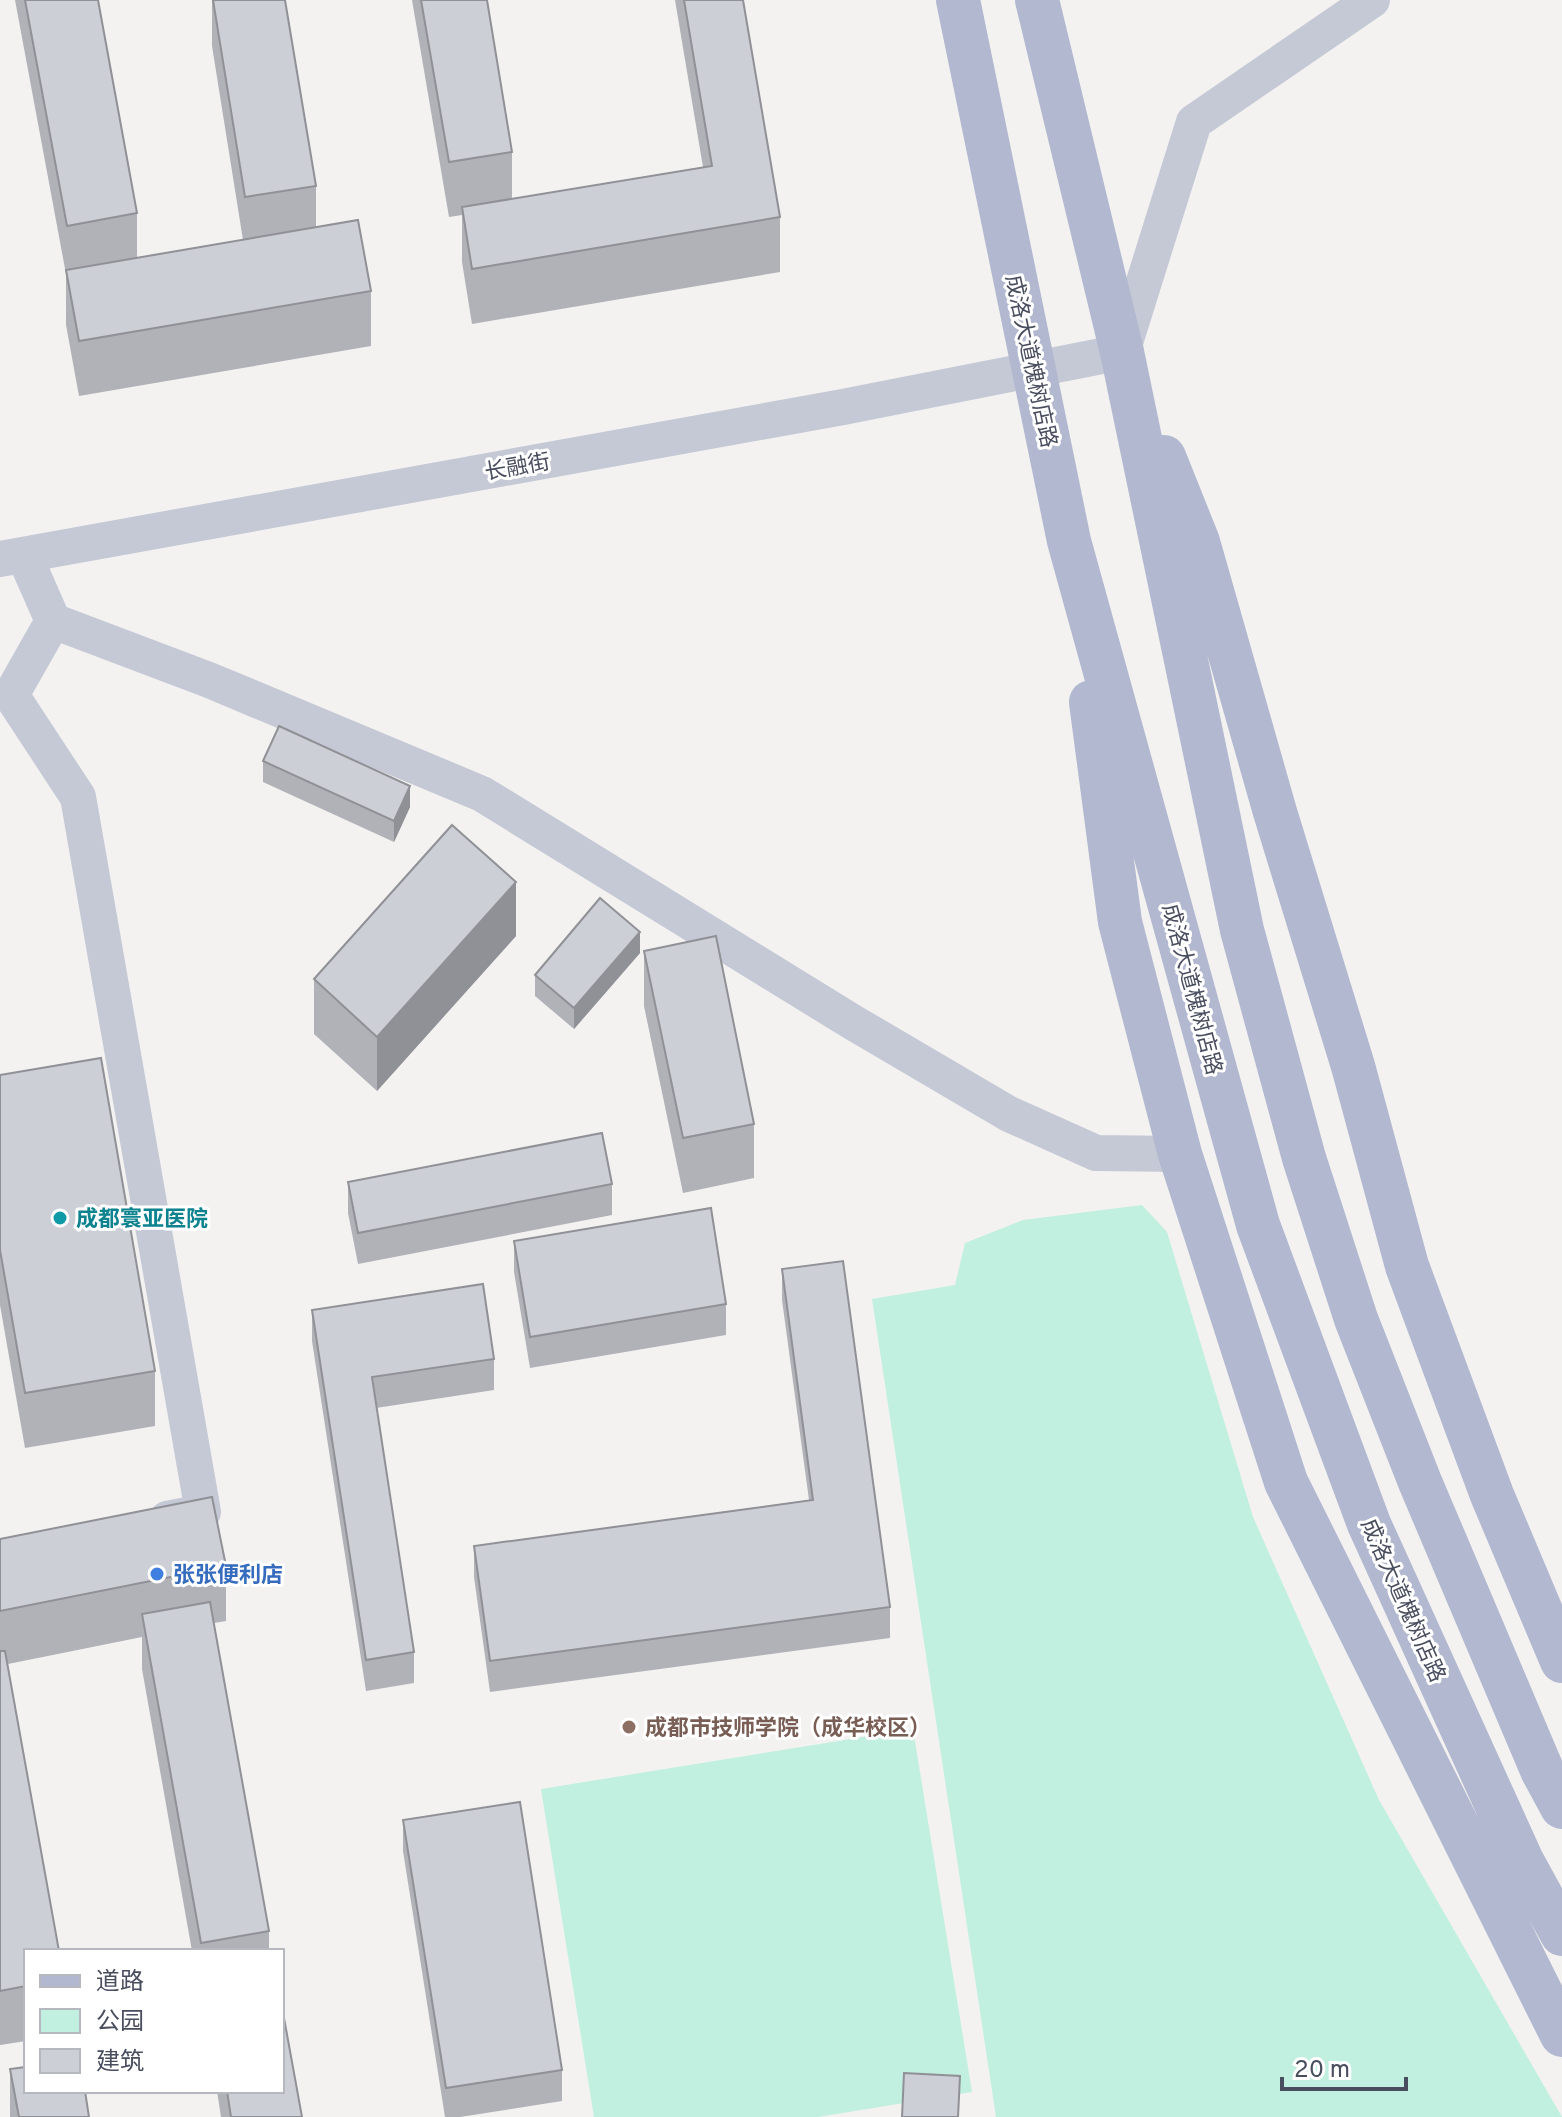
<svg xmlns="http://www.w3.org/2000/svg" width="1562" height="2117" viewBox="0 0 1562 2117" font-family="Overpass,'Noto Sans SC',sans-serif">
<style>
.green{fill:#c1f0e0}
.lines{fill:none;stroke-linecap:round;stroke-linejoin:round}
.minor{stroke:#c5c9d5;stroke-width:36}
.primary{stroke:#b1b8cf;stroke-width:44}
.wall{fill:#b0b2b8}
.shaded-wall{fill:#909196}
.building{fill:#cdcfd6;stroke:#909196;stroke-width:2}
.culture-dot{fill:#0f9aa8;stroke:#fff;stroke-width:3}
.shop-dot{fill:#3f7fe0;stroke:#fff;stroke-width:3}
.education-dot{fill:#8d6e63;stroke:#fff;stroke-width:3}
.labels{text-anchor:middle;stroke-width:6;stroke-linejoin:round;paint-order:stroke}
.street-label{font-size:22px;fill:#494e5f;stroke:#fff}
.culture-label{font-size:22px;font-weight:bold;fill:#0d838f;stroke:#fff;text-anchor:start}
.shop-label{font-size:22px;font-weight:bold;fill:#366cbe;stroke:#fff;text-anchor:start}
.education-label{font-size:22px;font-weight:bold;fill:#785e54;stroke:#fff;text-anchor:start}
</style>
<rect width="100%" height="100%" fill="#f3f2f1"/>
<path class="green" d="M 1142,1205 L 1167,1232 L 1253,1517 L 1379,1800 L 1562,2117 L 996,2117 L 872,1299 L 955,1285 L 965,1243 L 1023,1220 Z
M 913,1729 L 972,2092 L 818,2117 L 594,2117 L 541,1789 Z"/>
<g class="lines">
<path class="minor" d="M 24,555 L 53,621 L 209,680 L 482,794 L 854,1023 L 1009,1114 L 1096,1153 L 1180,1154
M 0,559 L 843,407 L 1122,352 L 1194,122 L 1372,0
M 53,621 L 11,695 L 78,797 L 203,1512 L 167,1519"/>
<path class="primary" d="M 958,0 L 1069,541 L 1258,1225 L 1369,1524 L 1522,1861 L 1562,1934
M 1037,0 L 1122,352 L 1242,930 L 1304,1158 L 1356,1319 L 1420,1482 L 1542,1770 L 1562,1807
M 1164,457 L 1198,542 L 1275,812 L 1353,1066 L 1407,1266 L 1492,1495 L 1562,1661
M 1091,702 L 1120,922 L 1180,1154 L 1286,1482 L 1562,2035"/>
</g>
<path class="wall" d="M 15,0 L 98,0 L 137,213 L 137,258 L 243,240 L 212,46 L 212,0 L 285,0 L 316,186 L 316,227 L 371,291 L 371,346 L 79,396 L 66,325 L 66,274 Z
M 412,0 L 487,0 L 512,152 L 512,199 L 703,167 L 675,0 L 743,0 L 780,217 L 780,272 L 472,324 L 462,262 L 462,215 L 449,217 Z
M 263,761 L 410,807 L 394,842 L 263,782 Z
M 516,936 L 377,1091 L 314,1034 L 314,979 Z
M 644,951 L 754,1124 L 754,1178 L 683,1193 L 644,1006 Z
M 640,953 L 574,1029 L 535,996 L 535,975 Z
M 0,1075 L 155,1371 L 155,1426 L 25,1448 L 0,1305 Z
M 348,1182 L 612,1184 L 612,1215 L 358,1264 L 348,1213 Z
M 514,1241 L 726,1304 L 726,1335 L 530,1368 L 514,1272 Z
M 782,1269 L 890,1607 L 890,1638 L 490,1692 L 474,1577 L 474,1546 L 809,1500 L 782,1300 Z
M 312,1310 L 494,1359 L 494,1390 L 376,1408 L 414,1652 L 414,1683 L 366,1691 L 312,1341 Z
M 0,1539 L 226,1566 L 226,1621 L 214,1623 L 269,1931 L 269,1951 L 192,1951 L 142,1669 L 142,1637 L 8,1664 L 26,1951 L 26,2041 L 0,2045 Z
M 403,1820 L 562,2070 L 562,2101 L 460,2117 L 445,2117 L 403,1851 Z
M 10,2069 L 89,2117 L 10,2117 Z
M 217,2091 L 282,2091 L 302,2117 L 221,2117 Z"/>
<path class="shaded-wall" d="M 410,786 L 410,807 L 394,842 L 394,821 Z
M 516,882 L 516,936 L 377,1091 L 377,1037 Z
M 640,932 L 640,953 L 574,1029 L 574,1008 Z"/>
<path class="building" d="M 25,0 L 98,0 L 137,213 L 67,226 Z
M 213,0 L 285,0 L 316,186 L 245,197 Z
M 421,0 L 487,0 L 512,152 L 449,162 Z
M 684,0 L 743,0 L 780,217 L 472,269 L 462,207 L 712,166 Z
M 358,220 L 371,291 L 79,341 L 66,270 Z
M 279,726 L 410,786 L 394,821 L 263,761 Z
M 452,825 L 516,882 L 377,1037 L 314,979 Z
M 600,898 L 640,932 L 574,1008 L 535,975 Z
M 716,936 L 754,1124 L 683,1138 L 644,951 Z
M 101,1058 L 155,1371 L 25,1393 L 0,1250 L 0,1075 Z
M 602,1133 L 612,1184 L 358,1233 L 348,1182 Z
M 711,1208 L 726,1304 L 530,1337 L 514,1241 Z
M 843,1261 L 890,1607 L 490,1661 L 474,1546 L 813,1500 L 782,1269 Z
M 483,1284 L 494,1359 L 372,1377 L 414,1652 L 366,1660 L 312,1310 Z
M 212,1497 L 226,1566 L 0,1611 L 0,1539 Z
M 210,1602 L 269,1931 L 201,1943 L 142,1614 Z
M 0,1651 L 5,1651 L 59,1951 L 26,1951 L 26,1986 L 0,1991 Z
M 520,1802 L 562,2070 L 446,2088 L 403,1820 Z
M 282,2018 L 284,2018 L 302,2117 L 231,2117 L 227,2091 L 282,2091 Z
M 26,2067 L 26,2091 L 85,2091 L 89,2117 L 19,2117 L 10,2069 Z
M 904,2073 L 960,2076 L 958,2117 L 902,2117 Z"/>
<circle class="culture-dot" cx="60" cy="1218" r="8"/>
<circle class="shop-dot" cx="157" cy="1574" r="8"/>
<circle class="education-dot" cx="629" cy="1727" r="8"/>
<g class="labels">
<g class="street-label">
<text transform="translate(1032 361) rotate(78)" y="8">成洛大道槐树店路</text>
<text transform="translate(517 466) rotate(-10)" y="8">长融街</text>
<text transform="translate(1193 989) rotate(75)" y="8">成洛大道槐树店路</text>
<text transform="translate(1404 1600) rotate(66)" y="8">成洛大道槐树店路</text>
</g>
<g class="culture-label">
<text x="76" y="1226">成都寰亚医院</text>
</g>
<g class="shop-label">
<text x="173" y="1582">张张便利店</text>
</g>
<g class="education-label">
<text x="645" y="1735">成都市技师学院（成华校区）</text>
</g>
</g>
<rect x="24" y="1949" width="260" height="144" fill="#ffffff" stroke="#b6b8bf" stroke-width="2"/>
<rect x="40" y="1975" width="40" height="12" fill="#b1b8cf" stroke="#b6b8bf" stroke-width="2"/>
<text x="96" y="1989" font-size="24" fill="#494e5f">道路</text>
<rect x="40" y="2009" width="40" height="24" fill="#c1f0e0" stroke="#b6b8bf" stroke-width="2"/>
<text x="96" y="2029" font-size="24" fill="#494e5f">公园</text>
<rect x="40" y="2049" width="40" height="24" fill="#cdcfd6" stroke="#b6b8bf" stroke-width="2"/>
<text x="96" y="2069" font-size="24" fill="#494e5f">建筑</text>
<path d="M1282 2077v12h124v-12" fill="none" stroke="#494e5f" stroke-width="4"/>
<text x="1294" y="2077" font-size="24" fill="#494e5f" stroke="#ffffff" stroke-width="6" paint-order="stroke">20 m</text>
</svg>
